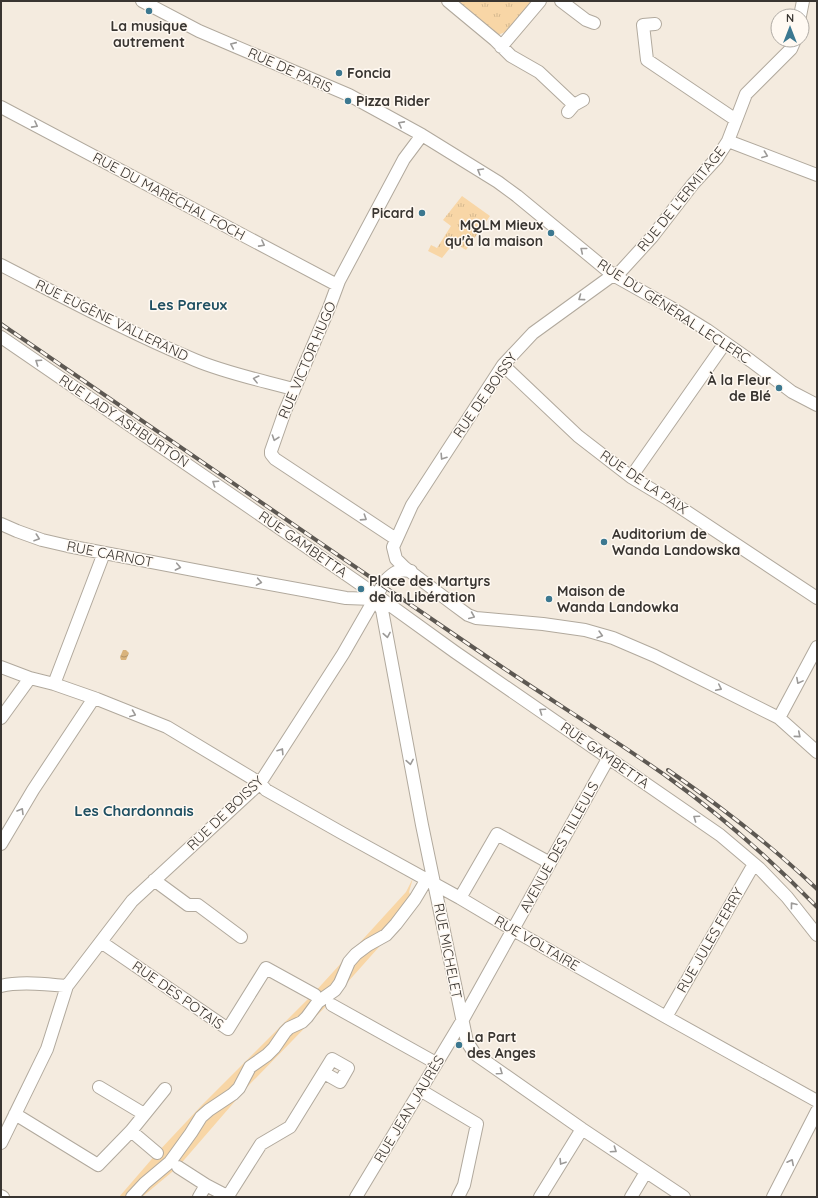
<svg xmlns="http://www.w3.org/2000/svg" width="818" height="1198" viewBox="0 0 818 1198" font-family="Quicksand,sans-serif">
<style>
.grass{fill:url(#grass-tufts)}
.park{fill:#f8d6a6}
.water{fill:url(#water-waves)}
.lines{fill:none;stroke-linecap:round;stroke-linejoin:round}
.minor-casing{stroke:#b1a99d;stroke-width:14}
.minor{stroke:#fff;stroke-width:12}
.rail-casing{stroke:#5d5852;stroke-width:4}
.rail{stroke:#fff9f2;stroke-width:2.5;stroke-dasharray:8;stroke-linecap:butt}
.oneway{stroke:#9c9a98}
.poi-dot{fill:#3c7890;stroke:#fff9f2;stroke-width:1.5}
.labels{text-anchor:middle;stroke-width:3;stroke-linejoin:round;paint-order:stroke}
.poi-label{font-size:14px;font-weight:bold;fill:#393531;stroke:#fff9f2;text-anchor:start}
.street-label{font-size:14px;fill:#393531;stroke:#fff9f2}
.neighbourhood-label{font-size:15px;font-weight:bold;fill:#1f4f61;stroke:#fff9f2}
</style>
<defs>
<pattern id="grass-tufts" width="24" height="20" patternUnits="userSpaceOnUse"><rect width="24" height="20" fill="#f8d6a6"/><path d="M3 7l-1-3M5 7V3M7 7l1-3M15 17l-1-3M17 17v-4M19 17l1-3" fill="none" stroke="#d5b88f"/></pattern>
<pattern id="water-waves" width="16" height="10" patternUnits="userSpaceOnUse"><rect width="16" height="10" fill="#d9b37c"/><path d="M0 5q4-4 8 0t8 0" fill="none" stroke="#b19266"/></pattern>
</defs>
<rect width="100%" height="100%" fill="#f4ebdf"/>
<path class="grass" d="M 461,1 L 532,1 L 505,32 L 498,35 L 459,4 Z
M 462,196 L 490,216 L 466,250 L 454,243 L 442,258 L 428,251 L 431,245 L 437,248 L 451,226 L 443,220 Z"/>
<path class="park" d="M 413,878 L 409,892 L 412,898 L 420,901 L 329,1003 L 249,1085 L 178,1167 L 142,1197 L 119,1197 L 157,1153 L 202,1105 L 313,994 L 406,892 Z"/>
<path class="water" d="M 123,650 L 126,650 L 129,653 L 126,660 L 121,660 L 120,657 Z"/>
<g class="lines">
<defs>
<path id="minor" d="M 142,1 L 199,31 L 349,95 L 422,135 L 498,182 L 517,196 L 613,275 L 670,307 L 707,330 L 751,361 L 792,392 L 817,405
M 448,1 L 495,40 L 511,56 L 539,72 L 574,105
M 561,1 L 586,20 L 594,23
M 800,16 L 803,1
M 655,24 L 643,25 L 647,60 L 736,120
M 795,40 L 791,49 L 746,94 L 728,141 L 717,158 L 693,184 L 652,237 L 621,271 L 613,275 L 533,333 L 503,365 L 412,505 L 393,547 L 396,559 L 404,567 L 453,604 L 468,615 L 476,618 L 543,624 L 585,630 L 613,638 L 655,656 L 779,718 L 817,752
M 501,47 L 540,1
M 1,107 L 337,285
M 568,112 L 574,105 L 583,100
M 728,141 L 817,175
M 1,265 C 65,298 128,332 195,360 C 226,373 260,380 293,389
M 1,337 L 249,507 L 376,595 L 455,652 L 720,835 L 759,868 L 787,897 L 817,935
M 503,365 L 578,436 L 631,477 L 666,498 L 817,598
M 631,477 L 725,343
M 1,524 L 17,531 L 42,540 L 68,546 L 220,575 L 346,598 L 373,599
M 396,539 L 275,459 L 271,454 L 271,451 L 285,411 L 329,308 L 339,281 L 404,159 L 422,135
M 373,599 L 377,602 L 382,610 L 422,825 L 467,1042 L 475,1054 L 582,1129 L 684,1197
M 1,667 L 30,678
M 54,684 L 97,699 L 167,727 L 260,783 L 266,790 L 342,833 L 460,898 L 517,932 L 666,1017 L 817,1101
M 1,718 L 30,678 L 54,684 L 104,553
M 779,718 L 817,647
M 1,844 L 33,790 L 94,698
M 154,880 L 188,905 L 198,905 L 241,937
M 460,898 L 497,834 L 550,863
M 101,942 L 228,1029 L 266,968 L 315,995
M 1,986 C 19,981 48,984 67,986
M 332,1005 L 436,1063
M 666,1017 L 754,864
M 99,1087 L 144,1114
M 420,1090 L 477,1124 L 464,1185 L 458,1197
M 15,1114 L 98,1165 L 131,1131 L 165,1089
M 131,1131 L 157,1153
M 1,1143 L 47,1049 L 67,986 L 132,901 L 260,783 L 343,654 L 385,581 C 394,572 398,569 411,571
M 178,1167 L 206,1185 L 229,1197
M 1,1196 L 3,1197
M 228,1196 L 261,1144 L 290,1127 L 332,1059 L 348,1068 L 340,1082 L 324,1073
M 132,1197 L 145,1183 L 170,1162 L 191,1133 L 201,1117 L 209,1110 L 233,1094 L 239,1088 L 250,1067 L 267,1055 L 274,1048 L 285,1032 L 289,1028 L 302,1022 L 307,1017 L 318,1002 L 335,990 L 340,983 L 349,962 L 356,954 L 368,945 L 386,935 L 396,924 L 415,899 L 424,884 L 425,879
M 199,1197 L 206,1185
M 356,1197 L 462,1021 L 609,757
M 540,1197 L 582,1129
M 631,1197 L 646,1172
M 773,1197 L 817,1111"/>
</defs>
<use href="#minor" class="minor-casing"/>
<use href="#minor" class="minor"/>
<defs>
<path id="rail" d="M 1,324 C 160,433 320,543 480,652 C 542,695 607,734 669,778 C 722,816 771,860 817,907
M 668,770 C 720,806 771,845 817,889"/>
</defs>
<use href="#rail" class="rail-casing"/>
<use href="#rail" class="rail"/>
</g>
<defs><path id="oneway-chevron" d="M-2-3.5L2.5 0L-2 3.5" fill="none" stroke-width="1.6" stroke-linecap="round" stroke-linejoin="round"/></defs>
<g class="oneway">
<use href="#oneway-chevron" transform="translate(233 45) rotate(-156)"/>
<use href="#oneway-chevron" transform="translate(401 124) rotate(-152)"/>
<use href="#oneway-chevron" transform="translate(35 125) rotate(28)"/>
<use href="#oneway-chevron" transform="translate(765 155) rotate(21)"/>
<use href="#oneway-chevron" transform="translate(480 171) rotate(-149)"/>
<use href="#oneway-chevron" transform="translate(262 244) rotate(28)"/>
<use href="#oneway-chevron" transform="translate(583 250) rotate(-141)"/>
<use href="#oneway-chevron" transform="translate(581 298) rotate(144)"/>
<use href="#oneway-chevron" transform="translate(38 362) rotate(-146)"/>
<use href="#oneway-chevron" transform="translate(256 379) rotate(-166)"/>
<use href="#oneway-chevron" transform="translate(275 438) rotate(109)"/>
<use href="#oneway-chevron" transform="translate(443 457) rotate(123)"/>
<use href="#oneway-chevron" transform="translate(215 483) rotate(-146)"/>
<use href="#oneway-chevron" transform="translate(364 518) rotate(33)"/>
<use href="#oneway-chevron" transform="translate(37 538) rotate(19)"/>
<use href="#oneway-chevron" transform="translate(178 567) rotate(11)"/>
<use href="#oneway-chevron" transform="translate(259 582) rotate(10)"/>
<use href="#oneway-chevron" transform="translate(472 616) rotate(23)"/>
<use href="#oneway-chevron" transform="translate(387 635) rotate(80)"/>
<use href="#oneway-chevron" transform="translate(600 635) rotate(16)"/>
<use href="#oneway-chevron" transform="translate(799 681) rotate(118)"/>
<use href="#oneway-chevron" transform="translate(719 688) rotate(26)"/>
<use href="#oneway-chevron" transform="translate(542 711) rotate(-145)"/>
<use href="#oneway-chevron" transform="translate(133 714) rotate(22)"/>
<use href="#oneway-chevron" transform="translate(798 735) rotate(40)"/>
<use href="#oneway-chevron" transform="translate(281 751) rotate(-57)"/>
<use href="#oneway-chevron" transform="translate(410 762) rotate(80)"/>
<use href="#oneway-chevron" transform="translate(21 811) rotate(-59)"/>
<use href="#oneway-chevron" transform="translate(696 818) rotate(-145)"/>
<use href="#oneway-chevron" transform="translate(793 905) rotate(-128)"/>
<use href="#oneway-chevron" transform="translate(500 1072) rotate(35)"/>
<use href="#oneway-chevron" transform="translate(614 1150) rotate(34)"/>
<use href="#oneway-chevron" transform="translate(562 1162) rotate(122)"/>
<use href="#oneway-chevron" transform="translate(791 1162) rotate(-63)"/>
</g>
<g class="poi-dot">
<circle cx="149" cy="11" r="4"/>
<circle cx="339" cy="73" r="4"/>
<circle cx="348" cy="101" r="4"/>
<circle cx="422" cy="213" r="4"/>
<circle cx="551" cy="233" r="4"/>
<circle cx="779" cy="388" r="4"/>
<circle cx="604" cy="542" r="4"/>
<circle cx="361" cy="589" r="4"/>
<circle cx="549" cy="599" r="4"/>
<circle cx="459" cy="1045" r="4"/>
</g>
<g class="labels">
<g class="poi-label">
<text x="149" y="31" text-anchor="middle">La musique<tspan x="149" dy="16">autrement</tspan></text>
<text x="347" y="78">Foncia</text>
<text x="356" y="106">Pizza Rider</text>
<text x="414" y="218" text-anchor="end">Picard</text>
<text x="543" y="230" text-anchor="end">MQLM Mieux<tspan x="543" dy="16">qu'à la maison</tspan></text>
<text x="771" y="385" text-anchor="end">À la Fleur<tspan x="771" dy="16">de Blé</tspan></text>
<text x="612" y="539">Auditorium de<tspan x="612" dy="16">Wanda Landowska</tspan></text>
<text x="369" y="586">Place des Martyrs<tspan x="369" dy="16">de la Libération</tspan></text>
<text x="557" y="596">Maison de<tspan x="557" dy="16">Wanda Landowka</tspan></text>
<text x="467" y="1042">La Part<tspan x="467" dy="16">des Anges</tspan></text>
</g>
<g class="street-label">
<text transform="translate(290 70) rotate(24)" y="5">RUE DE PARIS</text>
<text transform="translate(169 196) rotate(28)" y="5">RUE DU MARÉCHAL FOCH</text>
<text transform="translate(681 199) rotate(-51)" y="5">RUE DE L'ERMITAGE</text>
<text transform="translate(674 311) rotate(33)" y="5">RUE DU GÉNÉRAL LECLERC</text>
<text transform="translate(112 320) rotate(26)" y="5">RUE EUGÈNE VALLERAND</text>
<text transform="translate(307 360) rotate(-67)" y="5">RUE VICTOR HUGO</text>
<text transform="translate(485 395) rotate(-55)" y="5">RUE DE BOISSY</text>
<text transform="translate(124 421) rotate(34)" y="5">RUE LADY ASHBURTON</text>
<text transform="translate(644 482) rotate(34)" y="5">RUE DE LA PAIX</text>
<text transform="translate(303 544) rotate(35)" y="5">RUE GAMBETTA</text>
<text transform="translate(110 554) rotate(11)" y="5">RUE CARNOT</text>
<text transform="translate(605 755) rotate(35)" y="5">RUE GAMBETTA</text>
<text transform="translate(225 813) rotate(-44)" y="5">RUE DE BOISSY</text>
<text transform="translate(559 847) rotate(-61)" y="5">AVENUE DES TILLEULS</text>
<text transform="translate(710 940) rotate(-60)" y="5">RUE JULES FERRY</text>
<text transform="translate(537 943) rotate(30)" y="5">RUE VOLTAIRE</text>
<text transform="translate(448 951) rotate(79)" y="5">RUE MICHELET</text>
<text transform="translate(178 995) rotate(35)" y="5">RUE DES POTAIS</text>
<text transform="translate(409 1109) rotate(-59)" y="5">RUE JEAN JAURÈS</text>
</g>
<g class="neighbourhood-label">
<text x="188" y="310">Les Pareux</text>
<text x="134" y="816">Les Chardonnais</text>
</g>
</g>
<rect width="818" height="1198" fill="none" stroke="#393531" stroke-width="4"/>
<g transform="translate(790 28)"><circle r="19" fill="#fff9f2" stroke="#b0aba5"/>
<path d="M0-3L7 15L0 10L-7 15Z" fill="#3c7890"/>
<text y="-6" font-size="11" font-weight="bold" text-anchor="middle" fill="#393531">N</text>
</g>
</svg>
